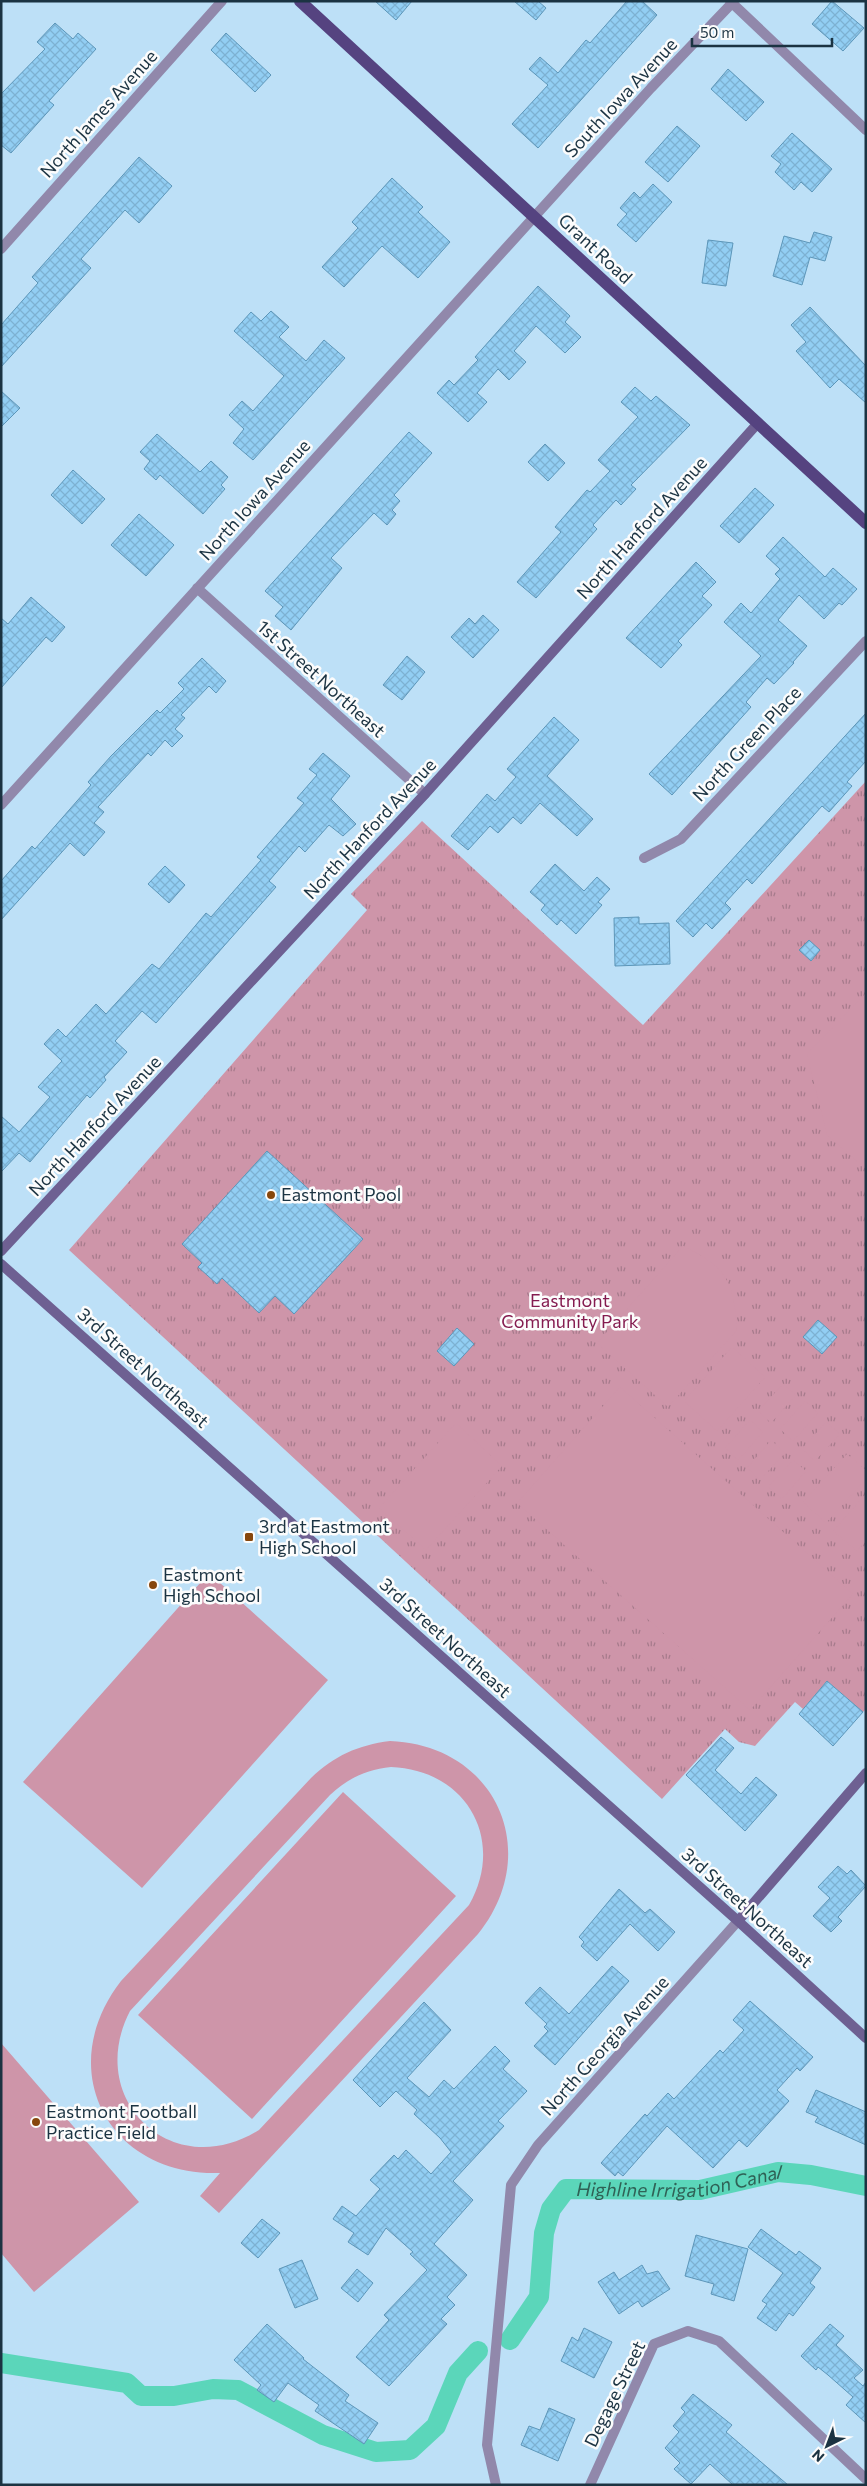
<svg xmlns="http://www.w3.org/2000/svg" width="867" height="2486" viewBox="0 0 867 2486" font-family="Commissioner,sans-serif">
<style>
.park{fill:url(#park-tufts)}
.garden{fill:#ce95a9;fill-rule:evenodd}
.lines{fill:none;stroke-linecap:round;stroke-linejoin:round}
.canal{stroke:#5bd6ba;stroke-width:20}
.building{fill:url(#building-cross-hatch);stroke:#5c96b9}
.street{stroke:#9188ab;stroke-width:10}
.secondary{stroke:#6e6092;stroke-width:10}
.primary{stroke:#554380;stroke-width:12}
.poi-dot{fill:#87470d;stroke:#fcfcfc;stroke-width:2}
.labels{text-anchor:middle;stroke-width:5;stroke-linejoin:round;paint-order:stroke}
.street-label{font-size:18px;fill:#1b3342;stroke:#fcfcfc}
.poi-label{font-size:18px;fill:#1b3342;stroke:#fcfcfc;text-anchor:start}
.park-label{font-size:18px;fill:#841b4f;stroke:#fcfcfc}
.water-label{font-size:19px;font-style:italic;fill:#2f6256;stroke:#fcfcfc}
</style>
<defs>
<pattern id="park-tufts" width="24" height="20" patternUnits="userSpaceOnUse" patternTransform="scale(1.25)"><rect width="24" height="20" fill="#ce95a9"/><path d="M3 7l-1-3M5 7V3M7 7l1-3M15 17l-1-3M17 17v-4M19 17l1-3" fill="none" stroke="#a67a8b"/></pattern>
<pattern id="building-cross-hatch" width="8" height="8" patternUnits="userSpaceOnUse" patternTransform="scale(1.25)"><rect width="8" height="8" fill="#92cef3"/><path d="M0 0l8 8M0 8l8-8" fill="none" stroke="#7db1d2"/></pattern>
</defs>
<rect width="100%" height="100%" fill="#bde0f7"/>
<path class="park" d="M 866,781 L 866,1709 L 863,1712 L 827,1681 L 803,1709 L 795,1702 L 755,1746 L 739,1742 L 725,1729 L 662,1799 L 69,1250 L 367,910 L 351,894 L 422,821 L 643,1025 Z"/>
<path class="garden" d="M 866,993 L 866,1169 L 827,1135 L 807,1054 Z
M 683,1246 C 727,1267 734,1282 737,1330 L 668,1407 L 597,1343 Z
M 732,1347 L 765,1377 L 717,1431 L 684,1401 Z
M 783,1384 L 796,1395 L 771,1423 L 758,1411 Z
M 620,1387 L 853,1594 L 750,1710 L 517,1503 Z
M 805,1401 L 818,1413 L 793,1441 L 780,1429 Z
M 750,1420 L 763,1432 L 738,1460 L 725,1448 Z
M 826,1422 L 840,1434 L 815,1461 L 802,1449 Z
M 456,1423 L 502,1466 L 426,1550 L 379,1508 Z
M 771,1440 L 785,1453 L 760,1480 L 747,1468 Z
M 847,1454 L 866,1470 L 866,1479 L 826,1523 L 803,1502 Z
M 793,1460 L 806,1471 L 782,1499 L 768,1487 Z
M 866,1494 L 866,1541 L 857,1551 L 833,1531 Z
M 209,1573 L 328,1680 L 142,1888 L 23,1782 Z
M 390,1741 C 496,1745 544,1852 478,1934 L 219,2213 L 200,2196 L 220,2173 C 109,2177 52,2070 121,1981 L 311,1778 C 334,1756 358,1745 390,1741 ZM 391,1767 C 467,1770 506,1840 469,1905 L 259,2130 C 173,2184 84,2100 130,2011 L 330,1795 C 348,1778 366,1770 391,1767 Z
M 343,1792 L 456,1896 L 252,2119 L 138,2015 Z
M 1,2043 L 139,2202 L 34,2292 L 1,2253 Z"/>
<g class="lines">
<g class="canal">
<path id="s1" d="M 510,2340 L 539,2297 L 544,2233 L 551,2209 L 566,2189 L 700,2190 L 778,2172 L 811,2175 L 866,2186"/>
<path d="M 1,2363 L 127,2383 L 141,2396 L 174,2396 L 213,2389 L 238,2390 L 323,2435 L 376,2452 L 410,2450 L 436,2426 L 458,2373 L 478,2351"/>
</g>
</g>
<path class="building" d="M 375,1 L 412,1 L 396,20 Z
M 514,1 L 538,1 L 546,8 L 536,20 Z
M 627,1 L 642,1 L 657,15 L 538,148 L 512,124 L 548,85 L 529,69 L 540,57 L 558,73 L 586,40 L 590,43 Z
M 832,1 L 864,28 L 843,51 L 812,24 Z
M 55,23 L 73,39 L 78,33 L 96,49 L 49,101 L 54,105 L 11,153 L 1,145 L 1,94 L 45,49 L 37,42 Z
M 226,33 L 271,75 L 255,92 L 211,50 Z
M 728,69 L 764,102 L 746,121 L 711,89 Z
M 677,126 L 700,146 L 668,182 L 645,162 Z
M 792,133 L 832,169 L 812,192 L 801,182 L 794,190 L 775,172 L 781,164 L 771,156 Z
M 139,157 L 172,186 L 139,223 L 125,210 L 81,259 L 91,268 L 1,367 L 1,325 L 38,283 L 32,277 Z
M 392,178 L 423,207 L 418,212 L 450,242 L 418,278 L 382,246 L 344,287 L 322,267 L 358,228 L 352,222 Z
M 653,184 L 672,202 L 636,242 L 617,225 L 627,214 L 620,208 L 634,192 L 640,198 Z
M 814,232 L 832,237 L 825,261 L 810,257 L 802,285 L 773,276 L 784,236 L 810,243 Z
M 708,240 L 733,243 L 726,286 L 702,283 Z
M 538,286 L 570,316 L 565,322 L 581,337 L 565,353 L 536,326 L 514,351 L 526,362 L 509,380 L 498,369 L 477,393 L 487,402 L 468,422 L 437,393 L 449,380 L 454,385 L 478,360 L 475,357 Z
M 810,307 L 866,366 L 866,403 L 839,379 L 830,388 L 796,351 L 806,342 L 791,325 Z
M 271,311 L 289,327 L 279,337 L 306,361 L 324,340 L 345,358 L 253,460 L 233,443 L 244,429 L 229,415 L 242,401 L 253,411 L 284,376 L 234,331 L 251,312 L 261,321 Z
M 635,387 L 651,401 L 656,396 L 690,425 L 631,485 L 636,489 L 621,505 L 616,500 L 593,525 L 597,529 L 536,598 L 517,582 L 561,532 L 555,527 L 587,490 L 590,492 L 610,471 L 598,460 L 638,417 L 621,402 Z
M 1,391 L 20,408 L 1,427 Z
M 409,432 L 432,453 L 394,495 L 400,501 L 392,510 L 396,514 L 387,525 L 374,513 L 331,558 L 342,568 L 291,630 L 275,616 L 283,607 L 265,591 Z
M 157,434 L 200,472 L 211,461 L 228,477 L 221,485 L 225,489 L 203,514 L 160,475 L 156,480 L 144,469 L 150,461 L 140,452 Z
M 545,444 L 565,463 L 548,481 L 528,462 Z
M 73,470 L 105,499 L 82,524 L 51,495 Z
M 755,488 L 774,505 L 739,543 L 720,526 Z
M 139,514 L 174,545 L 146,576 L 111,545 Z
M 783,537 L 825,577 L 833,568 L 857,589 L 842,605 L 839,603 L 824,619 L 799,595 L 778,620 L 807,646 L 793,662 L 794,663 L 774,684 L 767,678 L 746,702 L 751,707 L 672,795 L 649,774 L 761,656 L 724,622 L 741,603 L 751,613 L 780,579 L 775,574 L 780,569 L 766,556 Z
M 696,562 L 716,582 L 702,596 L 712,605 L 678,641 L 682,645 L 661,668 L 626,638 Z
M 31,597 L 65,627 L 52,642 L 46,637 L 1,688 L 1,618 L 8,624 Z
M 483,615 L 499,630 L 473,658 L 451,637 L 469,618 L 475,624 Z
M 407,656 L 425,672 L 402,700 L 383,685 Z
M 202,658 L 226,681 L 216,693 L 209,686 L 181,715 L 185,718 L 175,729 L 183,736 L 172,747 L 165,740 L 151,756 L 148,753 L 98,807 L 104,812 L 94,823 L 105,832 L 84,856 L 70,843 L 1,920 L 1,881 L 32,846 L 35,849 L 91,785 L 88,782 L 111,756 L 157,710 L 160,713 L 184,689 L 178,683 Z
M 866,713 L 866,761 L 847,782 L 852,786 L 829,812 L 822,806 L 752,884 L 747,879 L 725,903 L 731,909 L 712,929 L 706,923 L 693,937 L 676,921 Z
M 554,717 L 579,740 L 547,776 L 593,819 L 577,836 L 540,803 L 521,824 L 513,817 L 498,833 L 490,826 L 468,850 L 451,836 L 487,794 L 495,801 L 516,777 L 507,769 Z
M 323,753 L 350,776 L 331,799 L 356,824 L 343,836 L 329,825 L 305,852 L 299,846 L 269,881 L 276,887 L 156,1023 L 142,1011 L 115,1041 L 127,1052 L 104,1077 L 106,1080 L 90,1098 L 87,1095 L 30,1162 L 19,1153 L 1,1172 L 1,1116 L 19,1132 L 50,1097 L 38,1087 L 62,1061 L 44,1044 L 58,1029 L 66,1037 L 96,1004 L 106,1014 L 152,964 L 159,969 L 206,913 L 211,917 L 261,860 L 257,857 L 304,803 L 297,798 L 317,775 L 309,769 Z
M 555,864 L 584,891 L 597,877 L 610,889 L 598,902 L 602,905 L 576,934 L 561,920 L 557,925 L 541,910 L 545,905 L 530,892 Z
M 165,866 L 185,885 L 169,903 L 148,884 Z
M 639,917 L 639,924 L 669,923 L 670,964 L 615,966 L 614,918 Z
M 809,940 L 820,950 L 811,961 L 799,950 Z
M 267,1151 L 363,1239 L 294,1314 L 275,1296 L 259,1313 L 222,1278 L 217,1284 L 198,1267 L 202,1263 L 182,1244 Z
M 818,1320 L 837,1337 L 822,1354 L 803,1337 Z
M 457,1328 L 474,1344 L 454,1366 L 437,1351 Z
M 827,1681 L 863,1712 L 833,1746 L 799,1714 Z
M 721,1737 L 734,1748 L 715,1770 L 741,1794 L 756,1777 L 777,1795 L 745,1831 L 686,1775 Z
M 838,1866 L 847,1874 L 851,1870 L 866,1886 L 838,1917 L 842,1921 L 831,1932 L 813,1916 L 830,1898 L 818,1887 Z
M 619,1889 L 645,1913 L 650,1909 L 675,1932 L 658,1951 L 630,1924 L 597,1961 L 581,1946 L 584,1942 L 579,1937 Z
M 612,1966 L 629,1981 L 555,2065 L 534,2046 L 548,2031 L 544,2027 L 547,2024 L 525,2003 L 540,1987 L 569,2014 Z
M 750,2001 L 813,2057 L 800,2071 L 797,2068 L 777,2090 L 789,2101 L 747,2147 L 739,2140 L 713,2168 L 667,2126 L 623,2176 L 618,2172 L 615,2176 L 601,2163 L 645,2114 L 647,2116 L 668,2093 L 674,2099 L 720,2050 L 723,2053 L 744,2030 L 733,2020 Z
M 424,2002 L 451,2030 L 407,2078 L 429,2097 L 444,2080 L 454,2089 L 495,2046 L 510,2061 L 503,2069 L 527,2091 L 498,2121 L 504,2126 L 453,2181 L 473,2200 L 434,2244 L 467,2275 L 447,2297 L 455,2305 L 441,2319 L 447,2324 L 389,2386 L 356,2357 L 389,2320 L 384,2315 L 427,2270 L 410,2254 L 413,2252 L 386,2228 L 368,2255 L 348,2242 L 354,2233 L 333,2219 L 342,2206 L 356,2216 L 380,2189 L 370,2180 L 394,2155 L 398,2159 L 406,2150 L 431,2174 L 451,2152 L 440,2138 L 414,2114 L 417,2110 L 396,2091 L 380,2107 L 353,2080 Z
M 816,2090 L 866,2112 L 866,2145 L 815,2122 L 818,2117 L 806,2112 Z
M 262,2219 L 280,2233 L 258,2258 L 241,2243 Z
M 761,2229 L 796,2255 L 799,2251 L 821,2268 L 810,2283 L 815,2287 L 793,2316 L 789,2313 L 776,2331 L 757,2318 L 767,2304 L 762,2301 L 783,2273 L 748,2247 Z
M 696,2235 L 748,2249 L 734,2301 L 711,2294 L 714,2284 L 685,2276 Z
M 302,2260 L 318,2299 L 295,2308 L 279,2269 Z
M 642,2265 L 647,2274 L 658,2271 L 670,2289 L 642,2307 L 638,2301 L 619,2314 L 598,2282 L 614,2272 L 619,2280 Z
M 357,2269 L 373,2283 L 358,2302 L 341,2288 Z
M 267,2324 L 304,2358 L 303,2359 L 349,2395 L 345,2401 L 378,2423 L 364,2444 L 315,2411 L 319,2405 L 288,2383 L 274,2402 L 257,2390 L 261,2385 L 234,2360 Z
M 830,2324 L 844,2336 L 836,2345 L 863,2370 L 854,2378 L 863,2386 L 866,2382 L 866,2423 L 846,2405 L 853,2397 L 828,2375 L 818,2367 L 816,2370 L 801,2356 Z
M 584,2328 L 612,2342 L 594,2378 L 561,2361 L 572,2337 L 578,2341 Z
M 693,2394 L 732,2425 L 726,2432 L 788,2485 L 733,2485 L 710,2464 L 691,2484 L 674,2469 L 680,2463 L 665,2448 L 679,2432 L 673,2426 L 685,2412 L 681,2408 Z
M 549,2408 L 575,2419 L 558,2461 L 521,2445 L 529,2426 L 540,2430 Z"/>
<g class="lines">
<path class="street" d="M 730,1 L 866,130
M 1,249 L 222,1
M 197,588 L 425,794
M 1,805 L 651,88 L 734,1
M 644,858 L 681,839 L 866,641
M 496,2485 L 487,2445 L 511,2185 L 538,2145 L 738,1921
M 590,2485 L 654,2344 L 688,2331 L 719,2341 L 866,2479"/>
<path class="secondary" d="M 1,1251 L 425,794 L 758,423
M 1,1264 L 738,1921 L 866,2038
M 738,1921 L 866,1773"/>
<path class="primary" d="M 300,1 L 866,523"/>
</g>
<g class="poi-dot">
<circle cx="271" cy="1195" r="5"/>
<rect x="244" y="1532" width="10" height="10" rx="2.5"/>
<circle cx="153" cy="1585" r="5"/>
<circle cx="36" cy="2122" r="5"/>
</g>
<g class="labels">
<g class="street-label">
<text transform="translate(621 98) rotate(-47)" y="6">South Iowa Avenue</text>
<text transform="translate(99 114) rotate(-48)" y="6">North James Avenue</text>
<text transform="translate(595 249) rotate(43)" y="6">Grant Road</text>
<text transform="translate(255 500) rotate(-48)" y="6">North Iowa Avenue</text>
<text transform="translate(642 528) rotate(-48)" y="6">North Hanford Avenue</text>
<text transform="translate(321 679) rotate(42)" y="6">1st Street Northeast</text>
<text transform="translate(747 744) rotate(-47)" y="6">North Green Place</text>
<text transform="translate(370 829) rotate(-47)" y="6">North Hanford Avenue</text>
<text transform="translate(95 1126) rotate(-47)" y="6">North Hanford Avenue</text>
<text transform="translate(143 1368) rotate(42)" y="6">3rd Street Northeast</text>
<text transform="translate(445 1638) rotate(42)" y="6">3rd Street Northeast</text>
<text transform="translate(747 1908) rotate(42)" y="6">3rd Street Northeast</text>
<text transform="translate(605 2046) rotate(-48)" y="6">North Georgia Avenue</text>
<text transform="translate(615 2394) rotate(-64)" y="6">Degage Street</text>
</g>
<g class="poi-label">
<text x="281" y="1201">Eastmont Pool</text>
<text x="259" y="1533">3rd at Eastmont<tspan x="259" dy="21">High School</tspan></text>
<text x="163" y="1581">Eastmont<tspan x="163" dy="21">High School</tspan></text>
<text x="46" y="2118">Eastmont Football<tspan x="46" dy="21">Practice Field</tspan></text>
</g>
<g class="park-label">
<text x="570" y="1307">Eastmont<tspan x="570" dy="21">Community Park</tspan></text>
</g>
<g class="water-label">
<text dy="7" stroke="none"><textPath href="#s1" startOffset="280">Highline Irrigation Canal</textPath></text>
</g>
</g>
<rect width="867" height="2486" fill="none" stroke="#1b3342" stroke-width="5"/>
<g transform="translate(827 2446) rotate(222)" stroke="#fcfcfc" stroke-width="4" paint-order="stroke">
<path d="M0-4L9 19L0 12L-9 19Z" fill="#1b3342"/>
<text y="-8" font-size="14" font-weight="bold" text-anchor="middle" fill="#1b3342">N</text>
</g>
<path d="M692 38v8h140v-8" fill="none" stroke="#1b3342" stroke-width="2.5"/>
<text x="700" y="38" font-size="15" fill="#1b3342" stroke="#fcfcfc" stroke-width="4" paint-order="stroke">50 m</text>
</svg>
